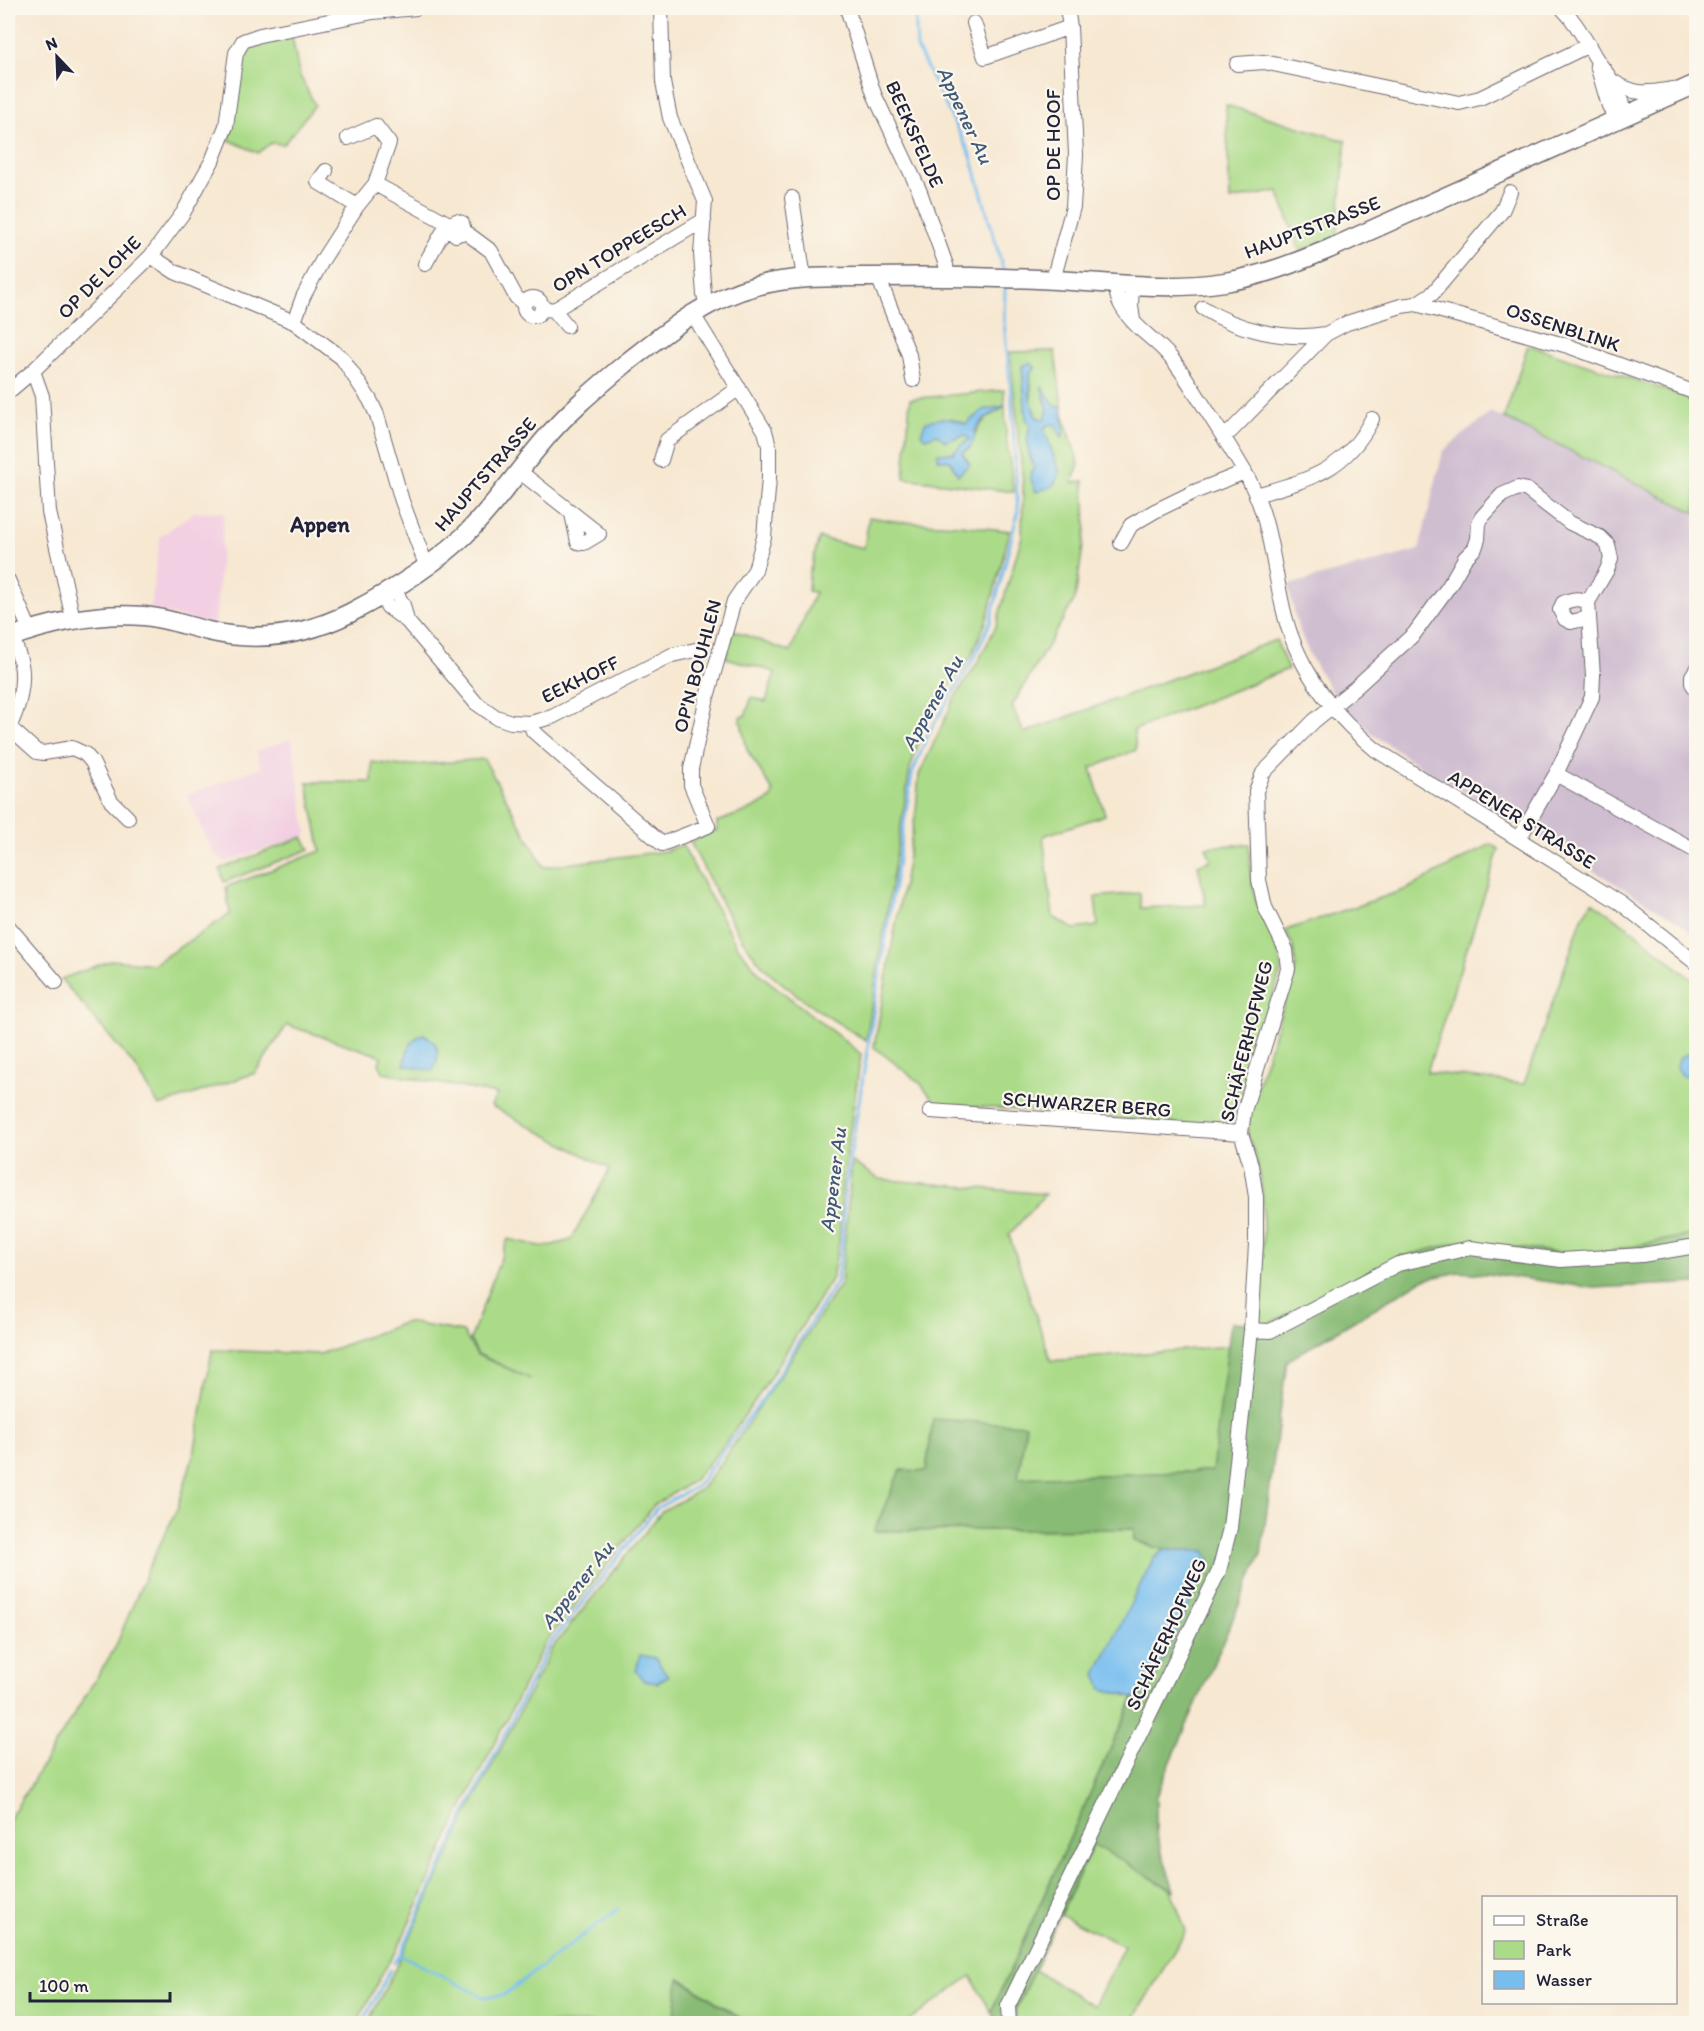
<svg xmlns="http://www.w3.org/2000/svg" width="1704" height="2031" viewBox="0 0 1704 2031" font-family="Itim,sans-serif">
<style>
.built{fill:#f2cfe2}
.industrial{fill:#cfbdd0}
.green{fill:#abdb88;stroke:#667e62;stroke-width:1.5;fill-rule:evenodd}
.forest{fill:#88bb74;stroke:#556e58;stroke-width:1.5}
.water{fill:#77beef;stroke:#4c7095;stroke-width:1.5}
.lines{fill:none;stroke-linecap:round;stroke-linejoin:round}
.stream{stroke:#77beef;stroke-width:3}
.minor-casing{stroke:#6d6770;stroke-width:16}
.major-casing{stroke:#6d6770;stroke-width:21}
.minor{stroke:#fff;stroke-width:14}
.major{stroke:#fff;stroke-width:18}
.labels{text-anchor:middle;stroke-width:4.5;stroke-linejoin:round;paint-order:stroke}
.street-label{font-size:20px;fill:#22223b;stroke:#fbf7ec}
.water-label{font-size:21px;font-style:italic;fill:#40597a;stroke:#fbf7ec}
.quarter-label{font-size:22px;font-weight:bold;fill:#22223b;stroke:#fbf7ec}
</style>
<rect width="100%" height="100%" fill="#fbf7ec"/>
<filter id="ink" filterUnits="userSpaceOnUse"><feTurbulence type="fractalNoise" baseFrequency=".0167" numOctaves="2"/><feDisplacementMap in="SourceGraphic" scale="12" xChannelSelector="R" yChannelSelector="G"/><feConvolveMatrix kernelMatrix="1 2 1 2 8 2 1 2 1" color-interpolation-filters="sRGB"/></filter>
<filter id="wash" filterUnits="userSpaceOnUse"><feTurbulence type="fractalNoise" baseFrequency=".008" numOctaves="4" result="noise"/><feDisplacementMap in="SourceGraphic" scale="24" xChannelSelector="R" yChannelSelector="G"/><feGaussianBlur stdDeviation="1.35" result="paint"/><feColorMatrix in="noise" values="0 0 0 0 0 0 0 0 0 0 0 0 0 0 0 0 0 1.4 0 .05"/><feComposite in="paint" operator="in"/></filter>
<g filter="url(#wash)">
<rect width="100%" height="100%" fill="#f7e8d2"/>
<path class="built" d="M 194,512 L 224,512 L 215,626 L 150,609 L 160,537 Z
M 292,739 L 307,835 L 226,862 L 213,853 L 187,795 L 261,767 L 256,751 Z"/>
<path class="industrial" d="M 1491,412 L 1696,513 L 1696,937 L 1679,922 L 1415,763 L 1375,736 L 1336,699 L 1310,656 L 1297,625 L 1288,585 L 1419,550 L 1443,451 Z"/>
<path class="green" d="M 292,37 L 300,76 L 315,105 L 284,144 L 271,143 L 258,153 L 229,140 L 240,71 L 244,56 L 253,47 L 261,43 Z
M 1226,105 L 1346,141 L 1337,237 L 1300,251 L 1278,191 L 1230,200 Z
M 1528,345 L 1696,400 L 1696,513 L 1504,418 Z
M 1055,351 L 1063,414 L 1079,464 L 1072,483 L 1084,481 L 1086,526 L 1075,599 L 1012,706 L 1024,733 L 1276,640 L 1288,669 L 1134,730 L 1136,750 L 1091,768 L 1105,815 L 1043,836 L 1053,917 L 1074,929 L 1098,926 L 1095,897 L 1140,893 L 1141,908 L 1206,905 L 1198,865 L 1211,860 L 1206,847 L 1249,844 L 1251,876 L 1256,901 L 1277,942 L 1282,969 L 1228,1128 L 936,1103 L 920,1083 L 874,1047 L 916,812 L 919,775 L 955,697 L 978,662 L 996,626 L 1022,536 L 1023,483 L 1010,352 ZM 1030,363 L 1035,368 L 1030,373 L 1030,399 L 1036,417 L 1045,420 L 1048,409 L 1043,396 L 1056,408 L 1061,406 L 1064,427 L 1063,437 L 1055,424 L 1047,425 L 1044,430 L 1060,473 L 1034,466 C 1025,449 1028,442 1030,425 C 1033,405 1030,383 1030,363 Z
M 1004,390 L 1005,406 L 983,410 L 966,424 L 951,418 L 925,438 L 937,434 L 945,441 L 965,435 L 971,439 L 961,445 L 953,453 L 938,454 L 950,461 L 958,474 L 962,453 L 970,448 C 977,423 984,419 1005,407 L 1006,435 L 1014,492 L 904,478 L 910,399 Z
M 869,517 L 900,522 L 961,525 L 1010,531 L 986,622 L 971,657 L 926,720 L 910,769 L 866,1040 C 832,1020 797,998 768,971 C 737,942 711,880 690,842 L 717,830 L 717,822 L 755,808 L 772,798 L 773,791 L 747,750 L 740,717 L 745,716 L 752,697 L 766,702 L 775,672 L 726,658 L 732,630 L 790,652 L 815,592 L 808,591 L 809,574 L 819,538 L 864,548 Z
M 484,759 L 544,867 L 665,851 L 682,845 L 737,946 L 762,976 L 861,1054 L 842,1186 L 839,1242 L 832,1278 L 759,1395 L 721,1449 L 693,1481 L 654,1505 L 545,1643 L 460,1812 L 396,1952 L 386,1966 L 357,2023 L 8,2023 L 8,1821 L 115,1648 L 148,1569 L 178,1507 L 195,1449 L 212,1350 L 320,1354 L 406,1322 L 463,1332 L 477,1355 L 531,1379 L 478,1354 L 470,1340 L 508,1239 L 545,1247 L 571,1240 L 610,1169 L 491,1106 L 497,1094 L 384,1073 L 379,1064 L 381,1056 L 287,1025 L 255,1073 L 159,1106 L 137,1069 L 61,979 L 112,960 L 154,964 L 230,914 L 226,887 L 321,851 L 307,782 L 372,782 L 372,762 L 403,766 Z
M 303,837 L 310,849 L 224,882 L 220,869 Z
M 1491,844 L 1499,849 L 1427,1072 L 1524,1084 L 1582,918 L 1592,902 L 1635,932 L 1696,983 L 1696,1234 L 1606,1252 L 1560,1253 L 1462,1241 L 1268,1324 L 1257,1323 L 1263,1240 L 1263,1197 L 1257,1162 L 1248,1135 L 1249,1111 L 1296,968 L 1293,947 L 1286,930 L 1407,889 Z
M 852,1162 L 879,1179 L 1045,1194 L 1009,1235 L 1051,1361 L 1229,1346 L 1213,1471 L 1018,1478 L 933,1419 L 926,1472 L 874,1531 L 1134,1529 L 1134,1541 L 1164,1550 L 1153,1559 L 1102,1689 L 1134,1697 L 991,2012 L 971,1976 L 906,2023 L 748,2023 L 680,1978 L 674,2023 L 367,2024 L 400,1959 L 467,1815 L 552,1648 L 662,1511 L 700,1490 L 725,1458 L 841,1283 Z
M 1094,1843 L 1171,1890 L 1186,1931 L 1131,2023 L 1016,2023 L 1015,2011 L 1033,1969 L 1094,2006 L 1124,1946 L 1060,1915 Z"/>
<path class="forest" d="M 1696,1234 L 1696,1283 L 1593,1288 L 1499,1275 L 1459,1272 L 1422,1280 L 1287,1361 L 1261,1554 L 1156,1796 L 1156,1833 L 1174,1891 L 1093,1844 L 1015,2011 L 1016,2023 L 998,2023 L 991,2012 L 1134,1697 L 1147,1694 L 1205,1551 L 1164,1550 L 1134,1540 L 1134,1529 L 874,1531 L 900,1470 L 926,1471 L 933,1419 L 1026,1425 L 1018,1478 L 1212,1471 L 1231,1322 L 1268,1324 L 1393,1259 L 1462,1241 L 1560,1253 L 1606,1252 Z
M 679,1978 L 748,2023 L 674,2023 Z"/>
<path class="water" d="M 1030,363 L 1035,367 L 1030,373 L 1030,399 L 1036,417 L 1045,420 L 1048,409 L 1041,386 L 1056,407 L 1062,406 L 1064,428 L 1062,438 L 1055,424 L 1047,425 L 1044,429 L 1060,473 L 1053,486 L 1036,492 L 1030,477 L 1034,466 C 1027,452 1025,440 1030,426 L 1026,418 L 1022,366 Z
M 1005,406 L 985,418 L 975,430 C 975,443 972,446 962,453 L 970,464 L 958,475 L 950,461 L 938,459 L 938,453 L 953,453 L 961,445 L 970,439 L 964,435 L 945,441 L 937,434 L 925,438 L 921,434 L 925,423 C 940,416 950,418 966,424 L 983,410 Z
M 424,1034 C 441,1045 441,1054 432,1071 L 404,1065 C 407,1051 409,1040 424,1034 Z
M 1693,1052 L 1696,1053 L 1696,1077 L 1683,1076 C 1676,1069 1676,1066 1680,1057 Z
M 1164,1550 L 1205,1551 L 1210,1560 L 1147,1694 L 1134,1697 L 1102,1689 L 1096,1674 L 1153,1559 Z
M 640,1655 L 655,1658 L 668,1676 L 657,1683 L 644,1681 L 636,1671 Z"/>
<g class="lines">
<path class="stream" d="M 915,8 L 917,48 L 971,156 L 1003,269
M 401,1955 L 484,1997 L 504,1995 L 618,1909
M 394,1963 L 400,1955 L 467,1810 L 549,1645 L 657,1508 L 697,1486 L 764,1397 L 837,1281 L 842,1242 L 845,1188 L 912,774 L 929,732 L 974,658 L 990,623 L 1018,512 L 1012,405 L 1004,321 L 1005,288
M 73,2024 L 74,2024
M 362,2024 L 390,1970"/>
</g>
</g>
<g filter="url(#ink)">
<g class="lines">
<defs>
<path id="minor" d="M 661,8 L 663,82 L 670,118 L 705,201 L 701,254 L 704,295 L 707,304
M 847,8 L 874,94 L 920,192 L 946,265 L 947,276
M 1562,8 C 1576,22 1584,38 1594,55 C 1604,72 1618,84 1622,105 L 1616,120
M 974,23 L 985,57 L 1070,27
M 1237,64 L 1264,62 L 1459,103 L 1480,98 L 1589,45
M 1597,65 L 1609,106 L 1616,120
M 1614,82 C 1636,96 1648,93 1673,89
M 326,171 L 318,182 L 357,206
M 375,184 L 451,225
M 792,198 L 804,279
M 464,231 L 456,235 L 451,231 L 451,225 L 456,221 L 462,223 L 464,231 L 491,251 L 516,297 L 524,304
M 151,256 L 175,272 L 294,322 L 342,358 L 370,400 L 377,415 L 402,501 L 426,565
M 425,264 L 448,223
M 881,277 L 881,284 L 909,355 L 913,380
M 1053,280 L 1073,207 L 1076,155 L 1070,27 L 1067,8
M 1116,284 C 1116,296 1119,303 1126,313 C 1138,331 1158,341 1171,358 C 1183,372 1192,388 1202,403 C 1216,425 1230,447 1243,469 C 1271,516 1271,557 1283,608 C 1296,667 1330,712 1376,750 L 1622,904 L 1696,963
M 1132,285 L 1131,306 L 1133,320
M524 307a9 9 0 1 1 18 0a9 9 0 1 1-18 0Z
M 1416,304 L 1568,346 L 1696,393
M 1203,308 C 1237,330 1286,341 1326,334
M 547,309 L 554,310 L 567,326
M 554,310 L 704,220
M 294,322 L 303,297 L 323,259 L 357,206 L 375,184 L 389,143 L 376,126 L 348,138
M 33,371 L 42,396 L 49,512 L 73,619
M 8,392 L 33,371 L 151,256 L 183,213 L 212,161 L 226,126 L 236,53 L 243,41 L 260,35 L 373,12 L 416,8
M 1223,436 L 1231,431 L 1326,334 L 1347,323 L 1401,306 L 1416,304 L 1433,293 L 1502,211 L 1510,192
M 661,460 L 667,440 L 739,388
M 519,471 L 599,534 L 584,543 L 578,542 L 572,514
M 1256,495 C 1308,480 1346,471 1372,419
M 1121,543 L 1131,525 L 1155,511 L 1194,492 L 1245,472
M 8,580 L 30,630
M 393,587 L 403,605 L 407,621
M 379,595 L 388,607 L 407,621 L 476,703 L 496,717 L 511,722 L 530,723 L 552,717 L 672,655 L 700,649
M 1588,602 C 1579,597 1571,599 1563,603 L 1560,610 L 1565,619 L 1571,622 L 1588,618
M 1696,670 L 1692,676 L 1692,683 L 1696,689
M 530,723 L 533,731 L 662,844 L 708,826 L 691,785 L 691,769 L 707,697 L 734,601 L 755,570 L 764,537 L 769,478 L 769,446 L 765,431 L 692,313
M 9,727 L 37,752 L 44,753 L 72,748 L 85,754 L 92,762 L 111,801 L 128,818
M 8,729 C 18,711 25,684 21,664 C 19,654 15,645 12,636
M 1556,774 L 1696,851
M 8,926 L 56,982
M 930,1111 L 1241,1133
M 1251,1330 L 1270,1331 L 1398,1264 L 1470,1248 L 1561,1260 L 1642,1255 L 1696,1246
M 1009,2024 L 1008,2006 L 1219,1571 L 1230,1528 L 1251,1330 L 1256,1244 L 1256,1197 L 1251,1165 L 1241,1133 L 1244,1111 L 1288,969 L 1286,950 L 1265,907 L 1259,880 L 1256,791 L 1263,773 L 1314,721 L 1355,688 L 1414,634 L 1449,586 L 1465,558 L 1475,548 L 1478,539 L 1479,523 L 1482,517 L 1502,495 L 1518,488 L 1527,490 L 1570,523 L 1600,537 L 1608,545 L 1611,559 L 1607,570 L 1588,602 L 1593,676 L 1592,697 L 1556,774 L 1519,839"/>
<path id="major" d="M 8,638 C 52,622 97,612 144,616 C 166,618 187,626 208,631 C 258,643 304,636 350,613 C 390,592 433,566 465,535 C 493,507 515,475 540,445 C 565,414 595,389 625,364 C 666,332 705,299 756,286 C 793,276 835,277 873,277 C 934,276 995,277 1056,280 C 1112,283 1169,291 1225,282 C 1261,276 1295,263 1329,249 L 1696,84"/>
</defs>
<use href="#minor" class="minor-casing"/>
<use href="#major" class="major-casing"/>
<use href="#minor" class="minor"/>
<use href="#major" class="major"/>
</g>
</g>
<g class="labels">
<g class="street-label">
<text transform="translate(915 134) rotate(66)" y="7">BEEKSFELDE</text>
<text transform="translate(1053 145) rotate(-90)" y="7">OP DE HOOF</text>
<text transform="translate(1312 227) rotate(-21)" y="7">HAUPTSTRASSE</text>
<text transform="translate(619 248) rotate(-31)" y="7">OPN TOPPEESCH</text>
<text transform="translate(99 277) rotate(-45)" y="7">OP DE LOHE</text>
<text transform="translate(1563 327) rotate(18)" y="7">OSSENBLINK</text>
<text transform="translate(485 474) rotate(-49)" y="7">HAUPTSTRASSE</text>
<text transform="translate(697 666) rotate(-75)" y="7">OP'N BOUHLEN</text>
<text transform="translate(580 679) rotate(-26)" y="7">EEKHOFF</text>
<text transform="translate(1522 819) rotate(32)" y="7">APPENER STRASSE</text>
<text transform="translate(1246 1041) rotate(-76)" y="7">SCHÄFERHOFWEG</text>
<text transform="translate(1087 1104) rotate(4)" y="7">SCHWARZER BERG</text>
<text transform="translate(1166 1634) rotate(-65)" y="7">SCHÄFERHOFWEG</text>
</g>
<g class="water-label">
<text transform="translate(965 115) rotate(65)" y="7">Appener Au</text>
<text transform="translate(932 703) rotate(-61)" y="7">Appener Au</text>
<text transform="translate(833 1180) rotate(-83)" y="7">Appener Au</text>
<text transform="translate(577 1585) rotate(-52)" y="7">Appener Au</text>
</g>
<g class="quarter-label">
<text x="320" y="532">Appen</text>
</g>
</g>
<rect width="1704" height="2031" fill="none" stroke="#fbf7ec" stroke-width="30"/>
<rect x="1482" y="1896" width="195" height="108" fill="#fbf7ec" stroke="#a4a2a5" stroke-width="1.5"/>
<rect x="1494" y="1916" width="30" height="9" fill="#ffffff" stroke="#a4a2a5" stroke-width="1.5"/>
<text x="1536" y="1926" font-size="18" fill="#22223b">Straße</text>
<rect x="1494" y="1941" width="30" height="18" fill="#abdb88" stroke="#a4a2a5" stroke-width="1.5"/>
<text x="1536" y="1956" font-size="18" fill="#22223b">Park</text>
<rect x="1494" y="1971" width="30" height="18" fill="#77beef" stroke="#a4a2a5" stroke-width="1.5"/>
<text x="1536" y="1986" font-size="18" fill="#22223b">Wasser</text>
<g transform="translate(57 57) rotate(337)" stroke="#fbf7ec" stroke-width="4.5" paint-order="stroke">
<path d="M0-4.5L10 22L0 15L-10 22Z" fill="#22223b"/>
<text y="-9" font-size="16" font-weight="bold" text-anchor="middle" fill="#22223b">N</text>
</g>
<path d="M30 1992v9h140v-9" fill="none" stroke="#22223b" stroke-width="3"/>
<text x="39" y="1992" font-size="18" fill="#22223b" stroke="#fbf7ec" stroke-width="4.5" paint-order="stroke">100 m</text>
</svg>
